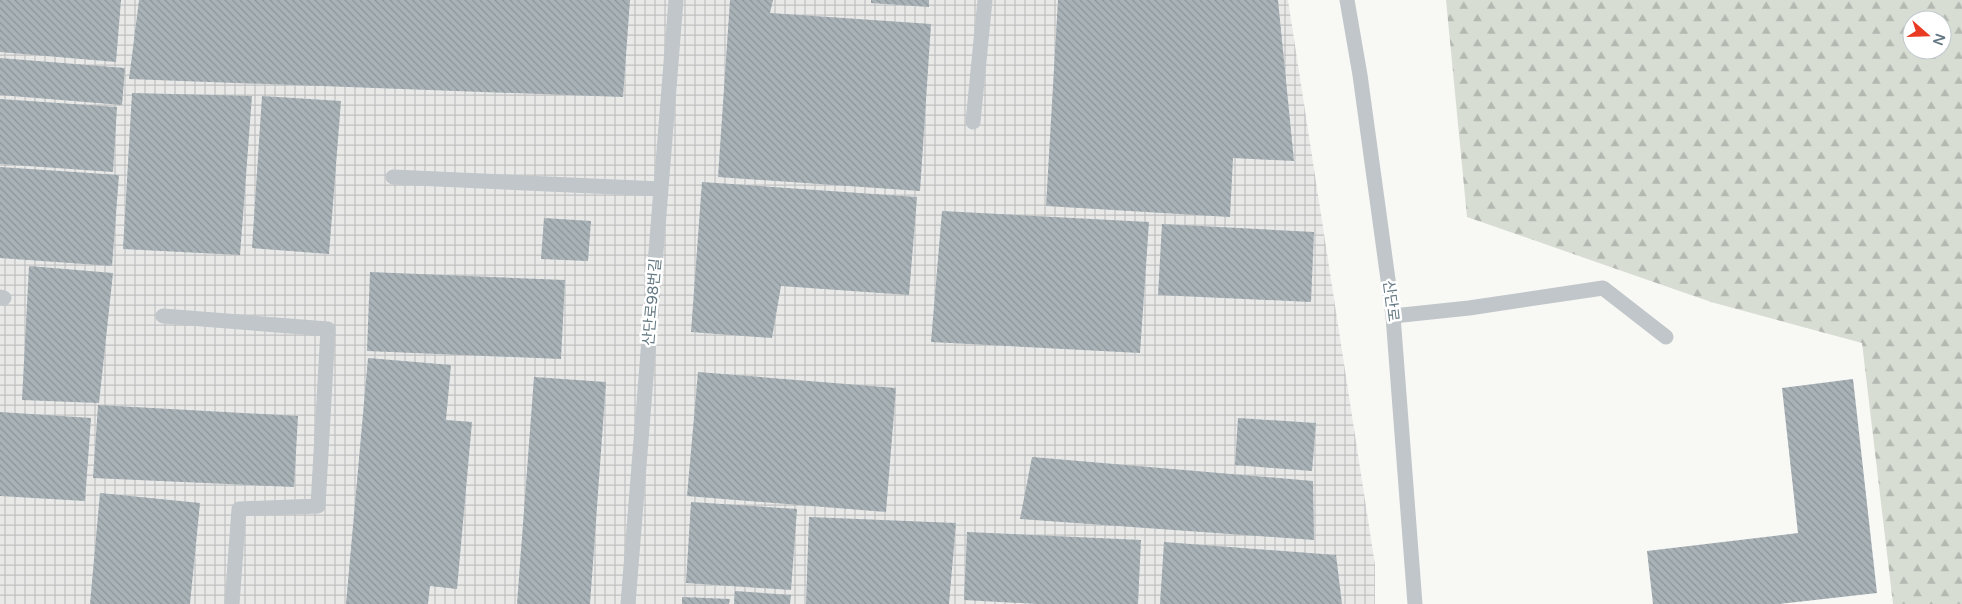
<svg xmlns="http://www.w3.org/2000/svg" width="1962" height="604" viewBox="0 0 1962 604" font-family="'Varela Round','Noto Sans KR',sans-serif">
<style>
.industrial{fill:url(#industrial-grid)}
.forest{fill:url(#forest-firs);fill-rule:evenodd}
.building{fill:url(#building-back-hatch)}
.lines{fill:none;stroke-linecap:round;stroke-linejoin:round}
.service{stroke:#c0c6c9;stroke-width:15}
.labels{text-anchor:middle;stroke-width:5;stroke-linejoin:round;paint-order:stroke}
.street-label{font-size:15px;fill:#627781;stroke:#fff}
</style>
<defs>
<pattern id="industrial-grid" width="8" height="8" patternUnits="userSpaceOnUse" patternTransform="scale(1.25)"><rect width="8" height="8" fill="#e9e9e8"/><path d="M0 4h8M4 0v8" fill="none" stroke="#c0c2c1"/></pattern>
<pattern id="forest-firs" width="22" height="20" patternUnits="userSpaceOnUse" patternTransform="scale(1.25)"><rect width="22" height="20" fill="#d8ddd4"/><path d="M5 1l3.5 6h-7zM16 11l3.5 6h-7z" fill="#b3b8b1"/></pattern>
<pattern id="building-back-hatch" width="6" height="6" patternUnits="userSpaceOnUse" patternTransform="scale(1.25)"><rect width="6" height="6" fill="#a8b2b7"/><path d="M-1 5l2 2M0 0l6 6M5-1l2 2" fill="none" stroke="#8c969a"/></pattern>
</defs>
<rect width="100%" height="100%" fill="#f8f8f5"/>
<path class="industrial" d="M 0,0 L 1288,0 L 1375,565 L 1375,604 L 0,604 Z"/>
<path class="forest" d="M 1446,0 L 1962,0 L 1962,604 L 1893,604 L 1862,343 L 1711,302 L 1467,217 ZM 1912,20 L 1942,20 L 1942,50 L 1912,50 Z"/>
<path class="building" d="M 0,0 L 121,0 L 116,62 L 0,52 Z
M 139,0 L 630,0 L 623,97 L 129,79 Z
M 730,0 L 773,0 L 770,13 L 931,24 L 920,191 L 718,177 Z
M 871,0 L 929,0 L 929,7 L 871,3 Z
M 1058,0 L 1278,0 L 1294,161 L 1233,158 L 1230,217 L 1046,206 Z
M 0,58 L 125,68 L 122,105 L 0,95 Z
M 132,93 L 252,96 L 240,255 L 123,249 Z
M 262,96 L 341,101 L 329,254 L 252,248 Z
M 0,99 L 117,107 L 113,172 L 0,164 Z
M 0,167 L 119,175 L 112,266 L 0,258 Z
M 702,182 L 917,197 L 909,295 L 781,286 L 772,338 L 691,332 Z
M 942,211 L 1149,222 L 1140,353 L 931,342 Z
M 544,218 L 591,221 L 588,261 L 541,259 Z
M 1162,224 L 1314,232 L 1311,302 L 1158,295 Z
M 29,266 L 113,273 L 99,403 L 22,400 Z
M 370,272 L 565,280 L 561,359 L 367,351 Z
M 368,358 L 451,365 L 446,420 L 472,422 L 457,589 L 430,586 L 428,604 L 346,604 Z
M 698,372 L 896,388 L 886,512 L 687,496 Z
M 534,377 L 606,382 L 590,604 L 517,604 Z
M 1853,379 L 1877,593 L 1779,604 L 1653,604 L 1647,551 L 1798,533 L 1782,388 Z
M 98,405 L 298,416 L 294,487 L 93,478 Z
M 0,412 L 91,418 L 85,501 L 0,496 Z
M 1238,418 L 1316,423 L 1312,471 L 1235,465 Z
M 1032,457 L 1313,481 L 1314,540 L 1020,519 Z
M 100,493 L 200,503 L 190,604 L 90,604 Z
M 691,502 L 797,509 L 791,590 L 686,583 Z
M 809,517 L 956,523 L 949,604 L 806,604 Z
M 967,532 L 1141,540 L 1138,604 L 1038,604 L 964,600 Z
M 1164,542 L 1336,555 L 1342,604 L 1160,604 Z
M 735,591 L 791,595 L 790,604 L 734,604 Z
M 682,597 L 730,599 L 729,604 L 682,604 Z"/>
<g class="lines">
<path class="service" d="M 1347,0 L 1360,75 L 1393,316 L 1415,604
M 973,122 L 985,0
M 393,177 L 661,189
M 0,297 L 4,298
M 163,316 L 328,329 L 318,506 L 239,509 L 232,604
M 1393,316 L 1469,308 L 1603,288 L 1666,337
M 628,604 L 676,0"/>
</g>
<g class="labels">
<g class="street-label">
<text transform="translate(1391 301) rotate(83)" y="5">산단로</text>
<text transform="translate(652 302) rotate(-85)" y="5">산단로98번길</text>
</g>
</g>
<g transform="translate(1927 35) rotate(110)"><circle r="24" fill="#ffffff" stroke="#c0c9cd"/>
<path d="M0-4L9 19L0 12L-9 19Z" fill="#e93a24"/>
<text y="-8" font-size="14" font-weight="bold" text-anchor="middle" fill="#627781">N</text>
</g>
</svg>
